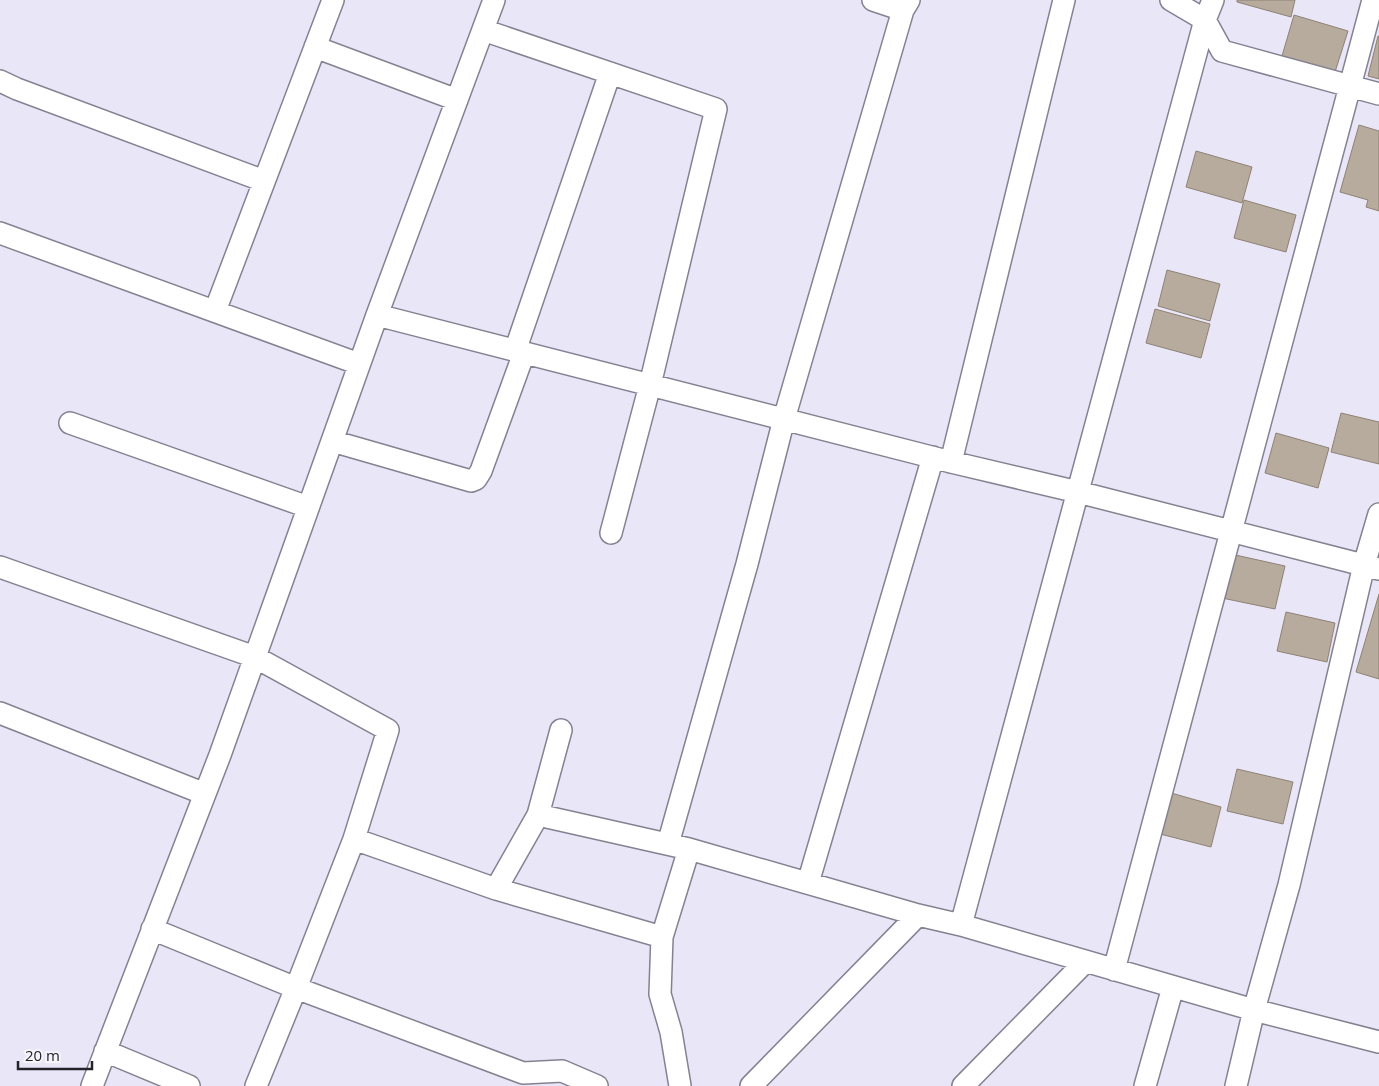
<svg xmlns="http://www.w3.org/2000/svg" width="1379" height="1086" viewBox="0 0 1379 1086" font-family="'Open Sans',sans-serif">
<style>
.building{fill:#b7ab9d;stroke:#8e8275}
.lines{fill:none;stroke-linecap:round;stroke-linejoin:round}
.street-casing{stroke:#848291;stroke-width:24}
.street{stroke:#fff;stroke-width:21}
</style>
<rect width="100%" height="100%" fill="#e9e6f8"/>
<path class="building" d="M 1237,0 L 1295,0 L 1291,17 L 1237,2 Z
M 1294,15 L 1348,31 L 1335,72 L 1282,56 Z
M 1378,36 L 1379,36 L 1379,79 L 1368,76 Z
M 1359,125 L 1379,131 L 1379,211 L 1366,207 L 1368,200 L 1340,192 Z
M 1196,151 L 1252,167 L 1242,203 L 1186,187 Z
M 1244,200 L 1296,215 L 1286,252 L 1234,238 Z
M 1167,270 L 1220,284 L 1210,321 L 1158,306 Z
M 1155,309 L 1210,324 L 1201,358 L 1146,343 Z
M 1341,413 L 1379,422 L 1379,464 L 1331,452 Z
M 1276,433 L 1329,448 L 1318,488 L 1265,473 Z
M 1231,554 L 1285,566 L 1275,609 L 1222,598 Z
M 1379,594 L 1379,679 L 1356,672 Z
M 1286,612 L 1335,623 L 1327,662 L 1277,651 Z
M 1237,769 L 1293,782 L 1283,824 L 1227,811 Z
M 1171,793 L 1221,807 L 1211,847 L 1160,834 Z"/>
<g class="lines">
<defs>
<path id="street" d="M 873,0 L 903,10
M 1171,0 L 1205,20 L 1222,51 L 1379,94
M 483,30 L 716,109 L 650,385 L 611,533
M 315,47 L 457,100
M 0,81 L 17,89 L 264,181
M 0,233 L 359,364
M 215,311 L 333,0
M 377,315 L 951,462 L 1078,492 L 1379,569
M 515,351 L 610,73
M 70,423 L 308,507
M 332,441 L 471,481 L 476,479 L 481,471 L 524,353
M 951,462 L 1064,0
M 0,567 L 255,657 L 388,730 L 354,839
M 0,713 L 205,794
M 538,815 L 561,730
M 668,844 L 747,564 L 784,419 L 903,10 L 909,0
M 808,883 L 933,457
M 496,889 L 662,937
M 961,925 L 1205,20 L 1213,0
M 152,929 L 296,988 L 523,1073 L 562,1071 L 597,1086
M 1114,970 L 1373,0
M 105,1051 L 189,1086
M 92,1086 L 220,755 L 377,315 L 494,0
M 256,1086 L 296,988 L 354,839 L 496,889 L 538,815 L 689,849 L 918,915 L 961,925 L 1254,1010 L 1379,1042
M 680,1086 L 671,1032 L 660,994 L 662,937 L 689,849
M 751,1086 L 918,915
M 963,1086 L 1085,962
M 1145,1086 L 1173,987
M 1236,1086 L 1254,1010 L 1289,885 L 1364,565 L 1379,514"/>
</defs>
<use href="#street" class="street-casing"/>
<use href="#street" class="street"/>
</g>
<path d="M18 1061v8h74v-8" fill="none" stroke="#242329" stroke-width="2.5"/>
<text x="25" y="1061" font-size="15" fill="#242329" stroke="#f6f5fc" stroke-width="4" paint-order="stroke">20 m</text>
</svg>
